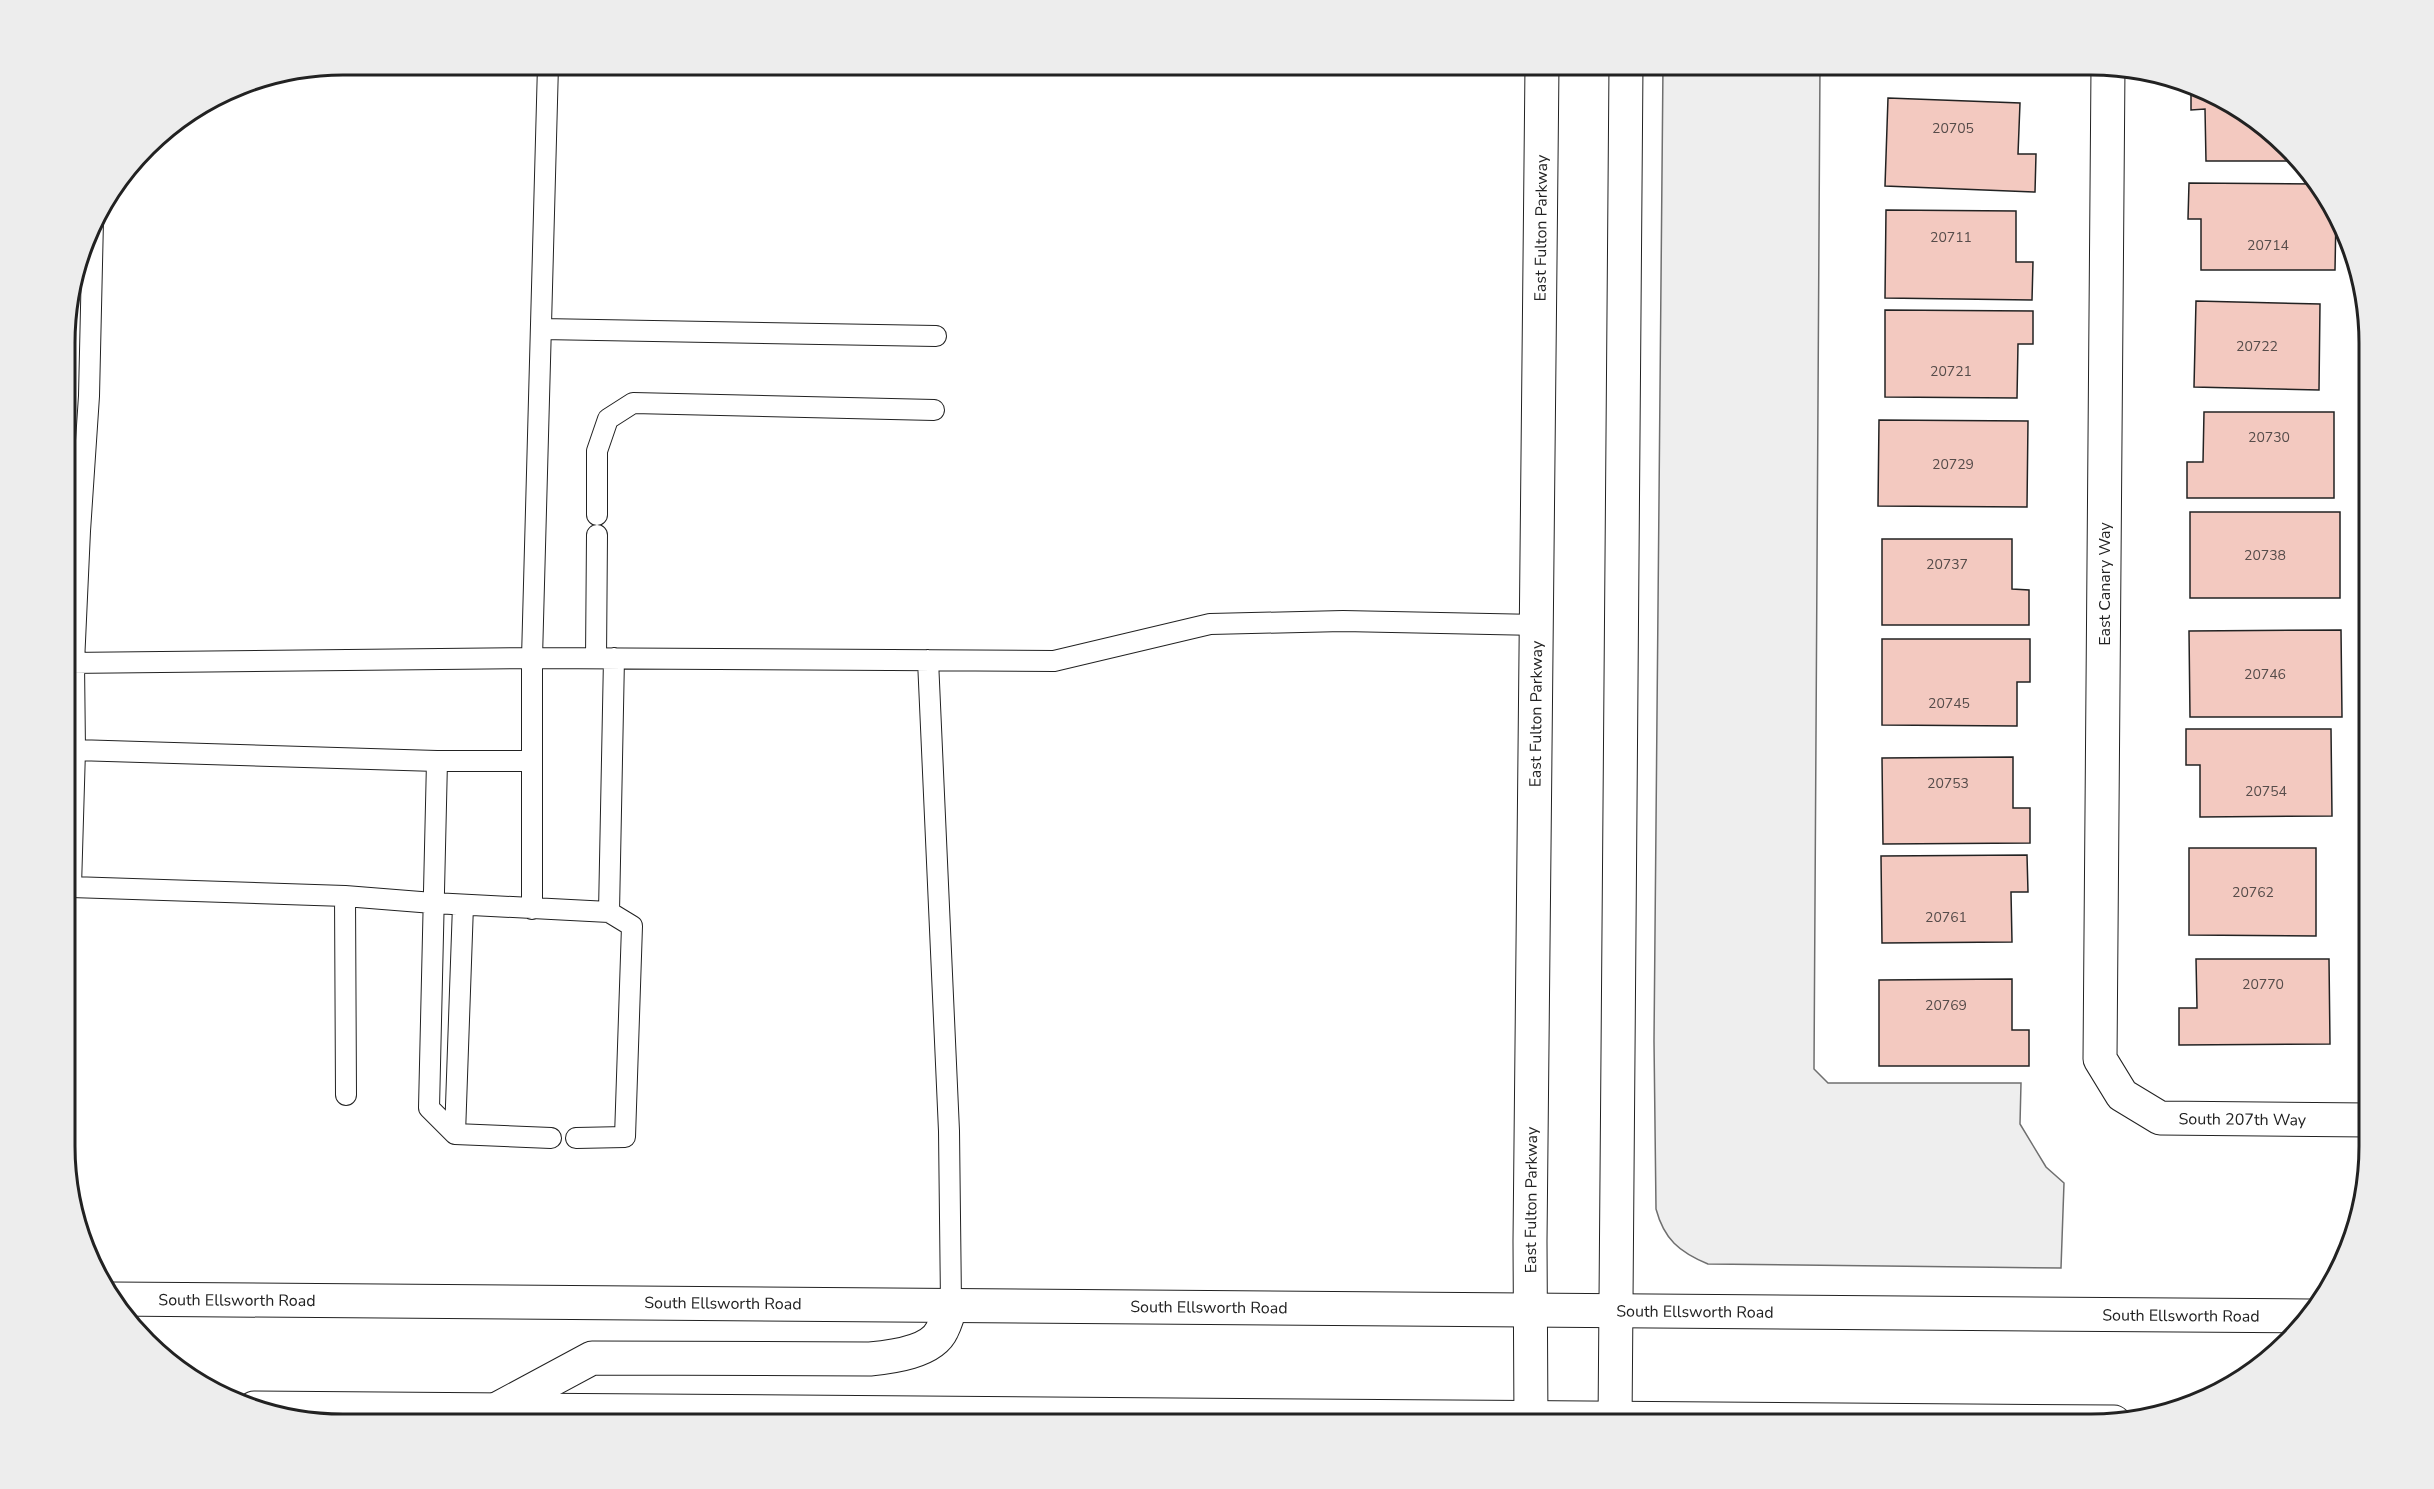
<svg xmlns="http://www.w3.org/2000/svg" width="2434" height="1489" viewBox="0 0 2434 1489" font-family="'Nunito Sans',sans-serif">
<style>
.green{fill:#eee;stroke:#6f6f6f;stroke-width:1.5}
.building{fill:#f3c9c0;stroke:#222;stroke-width:1.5}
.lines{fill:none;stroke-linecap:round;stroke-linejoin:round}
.service-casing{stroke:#222;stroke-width:22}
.minor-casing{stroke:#222;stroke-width:35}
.primary-casing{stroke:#222;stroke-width:35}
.service{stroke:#fff;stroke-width:20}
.minor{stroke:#fff;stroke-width:33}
.primary{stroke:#fff;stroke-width:33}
.labels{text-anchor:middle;stroke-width:4.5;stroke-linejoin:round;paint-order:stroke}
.number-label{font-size:14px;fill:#564c4a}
.street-label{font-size:16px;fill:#222;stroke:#fff}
.rim{fill:none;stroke:#222;stroke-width:3}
</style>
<rect width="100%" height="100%" fill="#fff"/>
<path class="green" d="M 1663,65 L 1820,65 L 1814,1069 L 1828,1083 L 2021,1083 L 2020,1124 L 2046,1167 L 2064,1183 L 2061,1268 L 1708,1264 C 1679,1252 1664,1239 1656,1209 L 1654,1041 Z"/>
<path class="building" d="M 1888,65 L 2019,65 L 2020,69 L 1888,70 Z
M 2191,85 L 2231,102 L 2293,161 L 2206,161 L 2205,109 L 2191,110 Z
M 1888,98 L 2020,103 L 2018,154 L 2036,154 L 2035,192 L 1885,186 Z
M 2189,183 L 2318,184 L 2323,188 L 2336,215 L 2335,270 L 2201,270 L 2201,219 L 2188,219 Z
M 1886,210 L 2016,211 L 2016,262 L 2033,262 L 2032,300 L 1885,298 Z
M 2196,301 L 2320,304 L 2319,390 L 2194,387 Z
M 1885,310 L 2033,311 L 2033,344 L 2018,344 L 2017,398 L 1885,397 Z
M 2204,412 L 2334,412 L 2334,498 L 2187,498 L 2187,462 L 2203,462 Z
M 1879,420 L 2028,421 L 2027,507 L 1878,506 Z
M 2190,512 L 2340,512 L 2340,598 L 2190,598 Z
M 1882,539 L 2012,539 L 2012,589 L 2029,590 L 2029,625 L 1882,625 Z
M 2341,630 L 2342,717 L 2190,717 L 2189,631 Z
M 1882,639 L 2030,639 L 2030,682 L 2017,682 L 2017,726 L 1882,725 Z
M 2186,729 L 2331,729 L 2332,816 L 2200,817 L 2200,765 L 2186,765 Z
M 2013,757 L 2013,808 L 2030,808 L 2030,843 L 1883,844 L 1882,758 Z
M 2189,848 L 2316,848 L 2316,936 L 2189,935 Z
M 2027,855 L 2028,892 L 2011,892 L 2012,942 L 1882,943 L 1881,856 Z
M 2196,959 L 2329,959 L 2330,1044 L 2179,1045 L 2179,1008 L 2197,1008 Z
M 2012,979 L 2012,1030 L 2029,1030 L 2029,1066 L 1879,1066 L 1879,980 Z"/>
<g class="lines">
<defs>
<path id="service" d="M 93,220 L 89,396 L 80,531 L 74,663 L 75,750 L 437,761 L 532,761 L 532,658 L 1054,661 L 1210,624 L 1343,621 L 1536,625
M 542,329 L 936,336
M 597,515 L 597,451 L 608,419 L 633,403 L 934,410
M 596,658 L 597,535
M 928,660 L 949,1131 L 951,1303
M 67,663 L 532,658 L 548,65
M 75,750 L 71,887 L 345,896 L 433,903 L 609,912 L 614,658
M 437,761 L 429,1108 L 455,1134 L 551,1138
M 532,761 L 532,909
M 345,896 L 346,1095
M 455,1134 L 463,905
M 576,1138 L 625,1137 L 632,926 L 609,912"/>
<g id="minor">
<path id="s1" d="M 2108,67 L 2100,1059 L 2122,1095 L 2160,1118 L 2369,1120"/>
<path id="s2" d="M 1531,1424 L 1530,1241 L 1542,65"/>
<path d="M 1615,1424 L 1626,65"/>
</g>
<g id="primary">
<path id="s3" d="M 111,1299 C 843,1302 1576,1311 2309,1316"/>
<path d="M 254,1408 L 2114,1422"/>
<path d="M 499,1408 L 592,1358 L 870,1359 C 891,1357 932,1352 942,1330 C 946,1322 949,1312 951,1303"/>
</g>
</defs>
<use href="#service" class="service-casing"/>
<use href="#minor" class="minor-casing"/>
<use href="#primary" class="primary-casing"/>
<use href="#service" class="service"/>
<use href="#minor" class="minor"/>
<use href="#primary" class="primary"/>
</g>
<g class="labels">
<g class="number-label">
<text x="1953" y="133">20705</text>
<text x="1951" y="242">20711</text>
<text x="2268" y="250">20714</text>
<text x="2257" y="351">20722</text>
<text x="1951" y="376">20721</text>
<text x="2269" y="442">20730</text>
<text x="1953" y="469">20729</text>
<text x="2265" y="560">20738</text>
<text x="1947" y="569">20737</text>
<text x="2265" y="679">20746</text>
<text x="1949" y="708">20745</text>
<text x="1948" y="788">20753</text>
<text x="2266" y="796">20754</text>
<text x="2253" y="897">20762</text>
<text x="1946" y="922">20761</text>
<text x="2263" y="989">20770</text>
<text x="1946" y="1010">20769</text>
</g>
<g class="street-label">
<text dy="6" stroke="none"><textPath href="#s2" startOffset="1196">East Fulton Parkway</textPath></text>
<text transform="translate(2104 584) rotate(-90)" y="6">East Canary Way</text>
<text dy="6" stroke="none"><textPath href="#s2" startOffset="710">East Fulton Parkway</textPath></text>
<text dy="6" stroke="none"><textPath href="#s1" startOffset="1161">South 207th Way</textPath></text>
<text dy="6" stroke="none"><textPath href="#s2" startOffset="224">East Fulton Parkway</textPath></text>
<text dy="6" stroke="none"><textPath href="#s3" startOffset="126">South Ellsworth Road</textPath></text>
<text dy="6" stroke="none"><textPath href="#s3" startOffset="612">South Ellsworth Road</textPath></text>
<text dy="6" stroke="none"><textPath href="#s3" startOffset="1098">South Ellsworth Road</textPath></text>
<text dy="6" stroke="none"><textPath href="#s3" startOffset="1584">South Ellsworth Road</textPath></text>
<text dy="6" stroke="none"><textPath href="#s3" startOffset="2070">South Ellsworth Road</textPath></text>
</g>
</g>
<path d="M0 0H2434V1489H0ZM343 75H2091A268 268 0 0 1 2359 343V1146A268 268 0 0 1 2091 1414H343A268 268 0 0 1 75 1146V343A268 268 0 0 1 343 75Z" fill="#ededed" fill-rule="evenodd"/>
<path class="rim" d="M343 75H2091A268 268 0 0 1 2359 343V1146A268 268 0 0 1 2091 1414H343A268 268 0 0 1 75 1146V343A268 268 0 0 1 343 75Z"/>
</svg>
